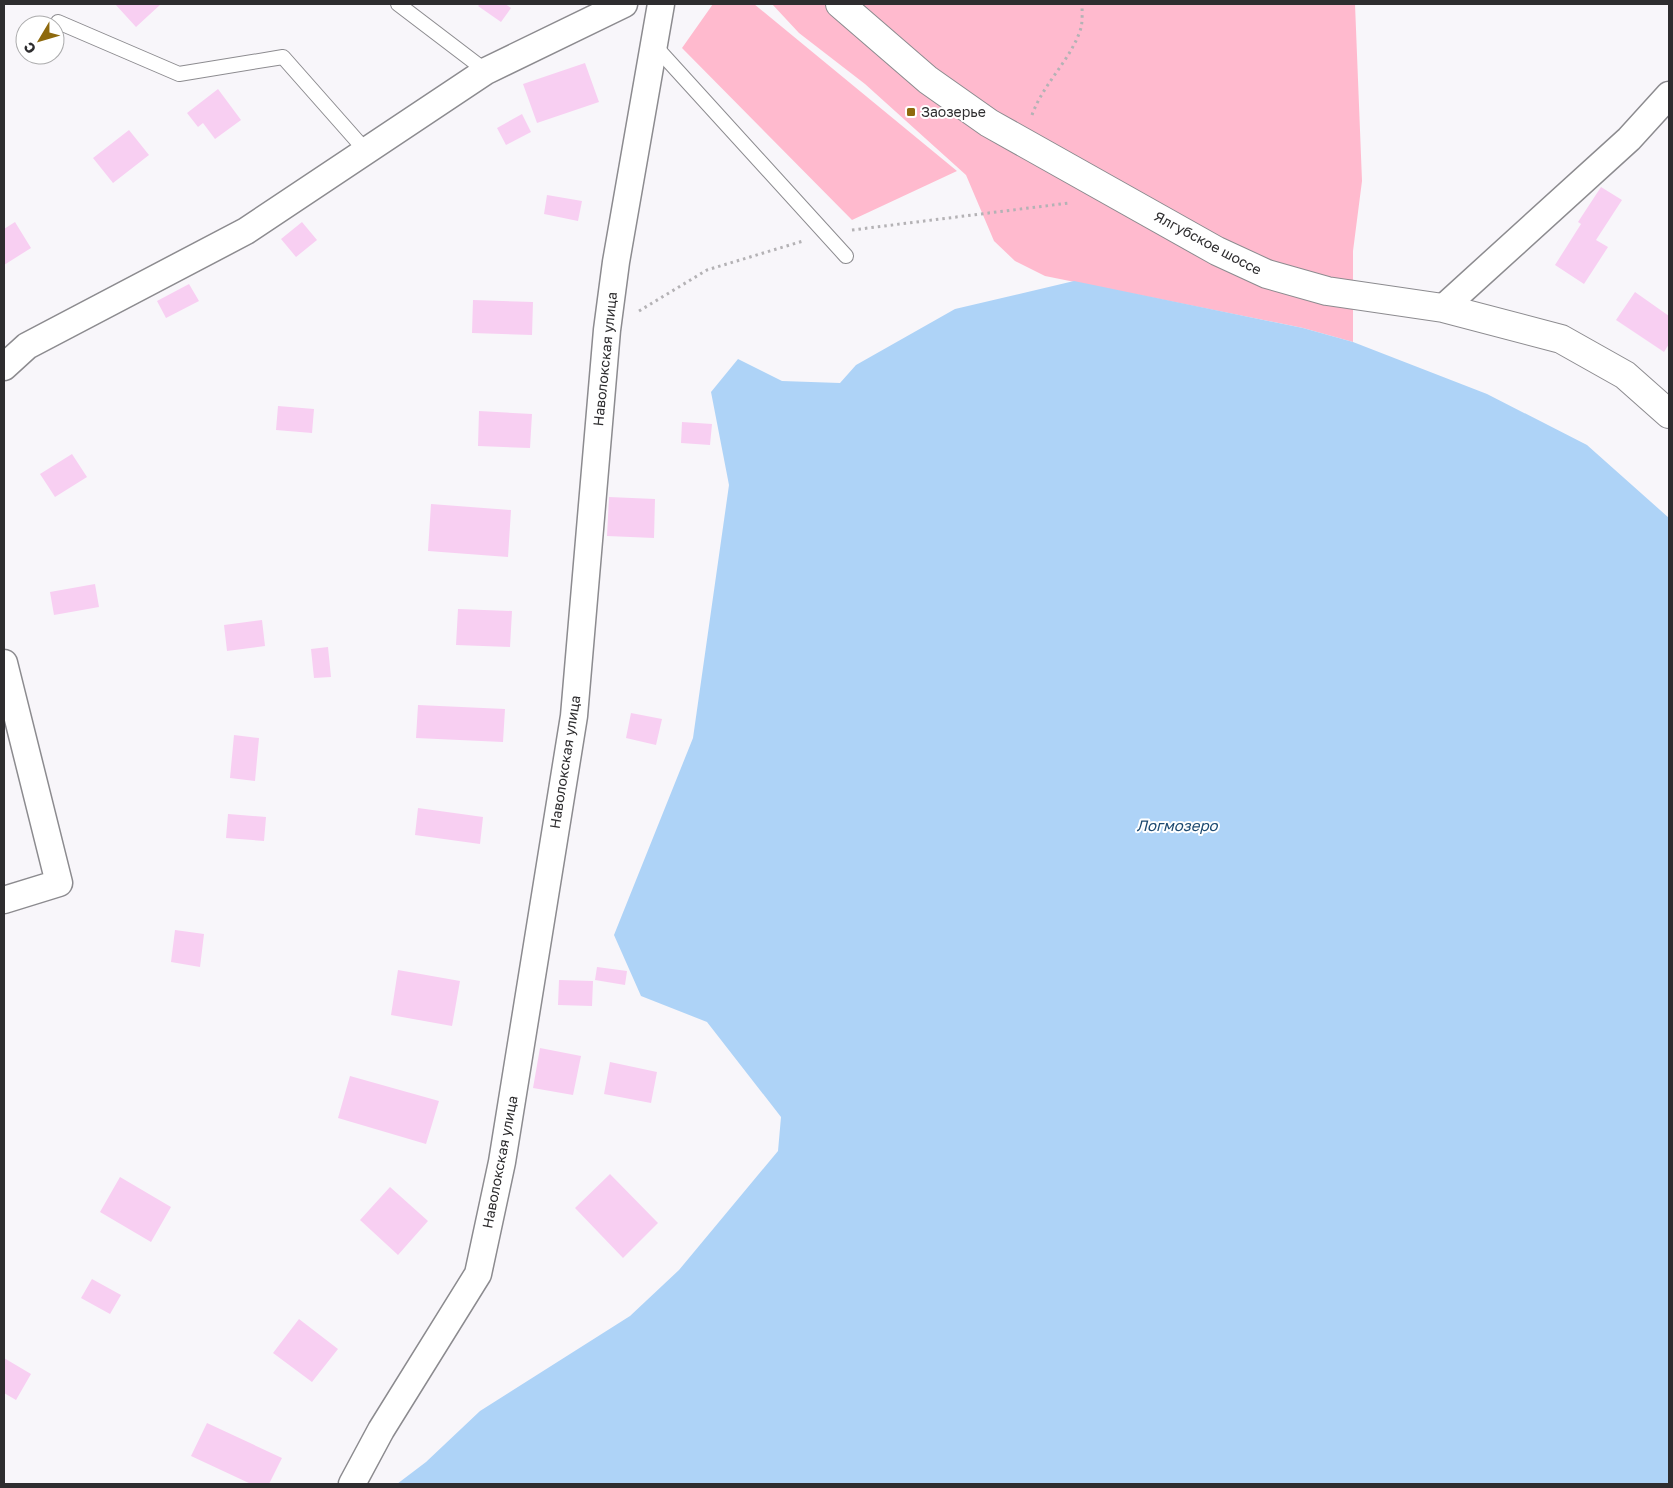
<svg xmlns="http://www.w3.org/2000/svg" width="1673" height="1488" viewBox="0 0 1673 1488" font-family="'Golos Text',sans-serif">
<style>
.green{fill:#ffbace}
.water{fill:#aed3f7}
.building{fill:#f8cff2}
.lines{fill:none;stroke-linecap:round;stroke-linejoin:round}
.lane-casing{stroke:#8c8b8f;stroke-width:16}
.street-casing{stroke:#8c8b8f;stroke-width:29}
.secondary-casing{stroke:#8c8b8f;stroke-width:30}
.path{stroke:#b4b2b5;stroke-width:3;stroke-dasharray:2.5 4;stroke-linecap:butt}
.lane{stroke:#fff;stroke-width:14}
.street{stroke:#fff;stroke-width:26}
.secondary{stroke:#fff;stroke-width:28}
.poi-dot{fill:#8e690d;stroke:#fff;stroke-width:2}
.labels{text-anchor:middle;stroke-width:4;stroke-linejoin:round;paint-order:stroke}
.poi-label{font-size:14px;fill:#2e2d2f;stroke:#fff;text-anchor:start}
.street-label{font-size:14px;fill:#2e2d2f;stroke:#fff}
.water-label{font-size:15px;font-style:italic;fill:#1c4970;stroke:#fff}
</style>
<rect width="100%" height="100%" fill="#f8f6fa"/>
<path class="green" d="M 713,4 L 754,4 L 957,171 L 852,220 L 682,48 Z
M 772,4 L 1355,4 L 1362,181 L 1353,251 L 1353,342 L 1303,328 L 1045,276 L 1015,261 L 994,241 L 966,175 L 865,84 L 799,33 Z"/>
<path class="water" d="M 1074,281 L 1303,328 L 1353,342 L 1487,394 L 1587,445 L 1669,518 L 1669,1484 L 397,1484 L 426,1462 L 480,1411 L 630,1316 L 679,1270 L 778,1151 L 781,1117 L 707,1022 L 641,996 L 614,935 L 693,738 L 729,485 L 711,392 L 738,359 L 782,381 L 840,383 L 856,365 L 955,309 Z"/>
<path class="building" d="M 115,4 L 161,4 L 136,27 Z
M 480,4 L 505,4 L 511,8 L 501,22 L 478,6 Z
M 585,63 L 599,102 L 537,123 L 523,84 Z
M 218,89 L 241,120 L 215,139 L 203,123 L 198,127 L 187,113 Z
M 522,114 L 531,132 L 506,145 L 497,128 Z
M 129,130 L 149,155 L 113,183 L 93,158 Z
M 1601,187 L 1622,200 L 1596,240 L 1608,247 L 1584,284 L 1555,265 L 1581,224 L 1578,222 Z
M 547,195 L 582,201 L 578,221 L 544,214 Z
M 15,222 L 31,248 L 4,265 L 4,229 Z
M 302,222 L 317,240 L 296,257 L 281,239 Z
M 189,284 L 199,301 L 166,318 L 157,301 Z
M 1635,292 L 1669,316 L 1669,344 L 1664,352 L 1616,320 Z
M 473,300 L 533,302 L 532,335 L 472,333 Z
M 278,406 L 314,409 L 312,433 L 276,430 Z
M 479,411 L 532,414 L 530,448 L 478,446 Z
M 682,422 L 712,424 L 710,445 L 681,443 Z
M 72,454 L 87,477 L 55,497 L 40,474 Z
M 609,497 L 655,499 L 654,538 L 607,536 Z
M 431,504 L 511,510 L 508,557 L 428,551 Z
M 95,584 L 99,607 L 54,615 L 50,592 Z
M 458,609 L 512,611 L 510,647 L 456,645 Z
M 262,620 L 265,646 L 227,651 L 224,625 Z
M 328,647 L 331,677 L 314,678 L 311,649 Z
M 418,705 L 505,709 L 503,742 L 416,738 Z
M 631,713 L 662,719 L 656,745 L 626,738 Z
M 234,735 L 259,738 L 255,781 L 230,778 Z
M 418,808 L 483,817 L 480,844 L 415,835 Z
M 228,814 L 266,817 L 264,841 L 226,838 Z
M 175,930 L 204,934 L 200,967 L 171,962 Z
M 597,967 L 627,971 L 625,985 L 595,980 Z
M 398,970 L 460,981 L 452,1026 L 391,1015 Z
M 559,980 L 593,981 L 592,1006 L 558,1005 Z
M 540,1048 L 581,1056 L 573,1095 L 533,1088 Z
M 610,1062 L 657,1072 L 651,1103 L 604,1094 Z
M 350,1076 L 439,1101 L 426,1144 L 338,1118 Z
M 610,1174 L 658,1223 L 623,1258 L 575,1208 Z
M 120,1177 L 171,1207 L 151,1242 L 100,1212 Z
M 390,1187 L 428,1221 L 398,1255 L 360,1220 Z
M 92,1279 L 121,1295 L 110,1314 L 81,1298 Z
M 299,1319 L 338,1349 L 312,1382 L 273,1353 Z
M 4,1358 L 31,1374 L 16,1400 L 4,1393 Z
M 207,1423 L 282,1458 L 269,1484 L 251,1484 L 191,1456 Z"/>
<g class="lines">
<defs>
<path id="lane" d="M 398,4 L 486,71
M 58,22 L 179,74 L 283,57 L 366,151
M 654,45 L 846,256"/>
<path id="street" d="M 1443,308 L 1629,139 L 1669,95
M 4,367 L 27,346 L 246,231 L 486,71 L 624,4
M 4,663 L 59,883 L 4,900
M 352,1484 L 381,1430 L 478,1274 L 502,1162 L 574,716 L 607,330 L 616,262 L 661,4"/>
<path id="secondary" d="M 840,4 L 928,80 L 989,123 L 1217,251 L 1267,274 L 1327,291 L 1443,308 L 1561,339 L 1625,375 L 1669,414"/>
</defs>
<use href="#lane" class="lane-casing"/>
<use href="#street" class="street-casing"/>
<use href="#secondary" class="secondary-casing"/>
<path class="path" d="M 1032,115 C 1043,84 1069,62 1080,31 C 1083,23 1082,12 1082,4
M 852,230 L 1069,203
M 639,311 L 707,270 L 803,241"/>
<use href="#lane" class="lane"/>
<use href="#street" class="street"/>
<use href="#secondary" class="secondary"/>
</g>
<rect class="poi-dot" x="906" y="107" width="10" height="10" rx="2.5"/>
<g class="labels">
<g class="poi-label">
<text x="921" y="117">Заозерье</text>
</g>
<g class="street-label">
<text transform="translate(1208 243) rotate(28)" y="5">Ялгубское шоссе</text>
<text transform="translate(605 359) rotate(-84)" y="5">Наволокская улица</text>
<text transform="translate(565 762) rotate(-81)" y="5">Наволокская улица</text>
<text transform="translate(500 1162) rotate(-79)" y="5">Наволокская улица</text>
</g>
<g class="water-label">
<text x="1177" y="831">Логмозеро</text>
</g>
</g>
<rect width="1673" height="1488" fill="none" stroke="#2e2d2f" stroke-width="10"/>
<g transform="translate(40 40) rotate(232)"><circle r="24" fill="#ffffff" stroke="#ababac"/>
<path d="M0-4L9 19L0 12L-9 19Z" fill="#8e690d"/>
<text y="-8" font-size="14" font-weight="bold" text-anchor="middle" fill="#2e2d2f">С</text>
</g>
</svg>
